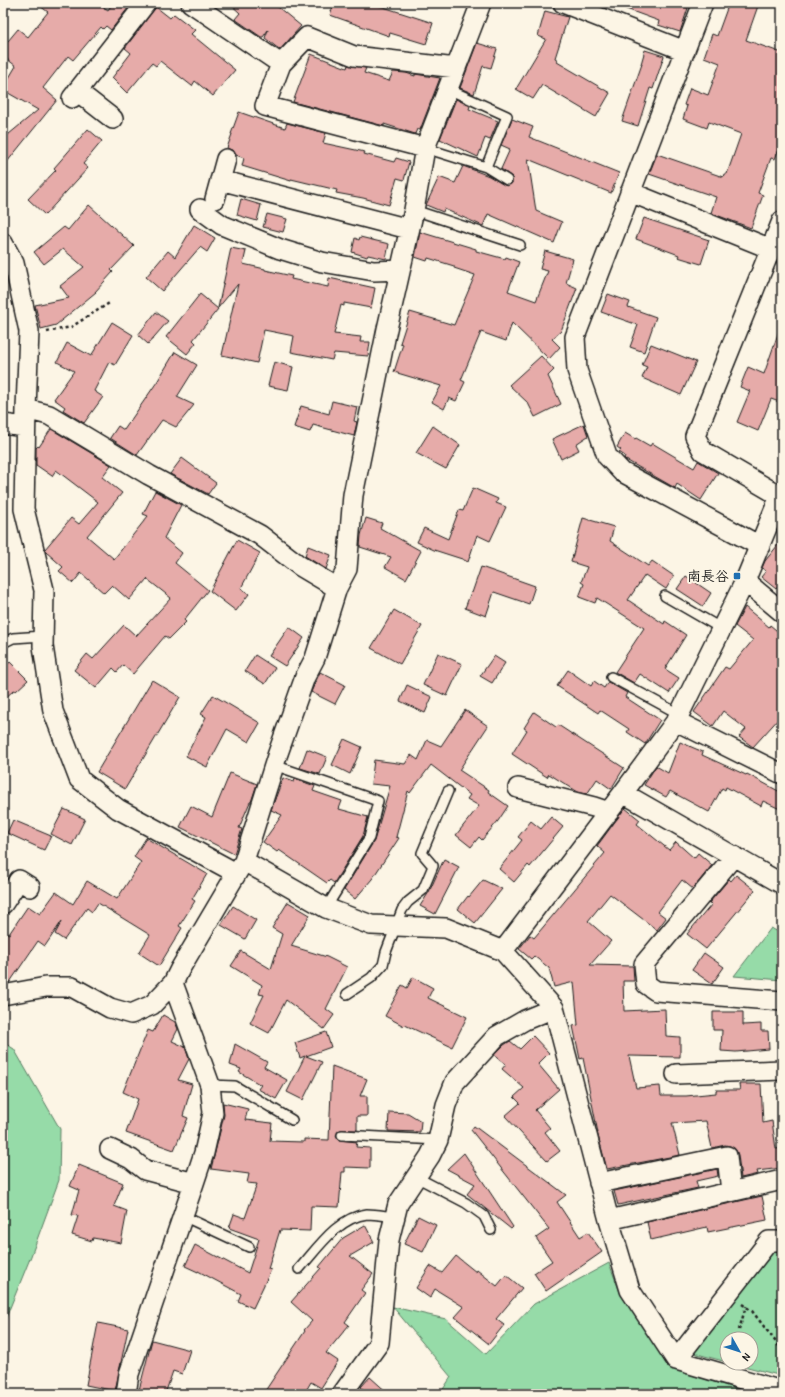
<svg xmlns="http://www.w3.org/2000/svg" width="785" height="1397" viewBox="0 0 785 1397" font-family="'Patrick Hand','Klee One',sans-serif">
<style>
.green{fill:#96dba8;stroke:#597c62}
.building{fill:#e6aba9;stroke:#1c1c1c}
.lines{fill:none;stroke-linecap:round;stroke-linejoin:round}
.service-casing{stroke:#1c1c1c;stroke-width:12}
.minor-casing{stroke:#1c1c1c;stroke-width:22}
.path{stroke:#1c1c1c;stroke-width:2.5;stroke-dasharray:3 3;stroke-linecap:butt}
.service{stroke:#fcf5e5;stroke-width:9}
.minor{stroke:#fcf5e5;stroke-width:19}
.poi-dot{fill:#1f6fb2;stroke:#fcf5e5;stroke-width:1.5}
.labels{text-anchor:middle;stroke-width:4;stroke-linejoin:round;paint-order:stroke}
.poi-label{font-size:14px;font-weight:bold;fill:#1c1c1c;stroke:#fcf5e5;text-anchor:end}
</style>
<rect width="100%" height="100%" fill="#fcf5e5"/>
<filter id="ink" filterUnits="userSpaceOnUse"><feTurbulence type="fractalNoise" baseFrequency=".025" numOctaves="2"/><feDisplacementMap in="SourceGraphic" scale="8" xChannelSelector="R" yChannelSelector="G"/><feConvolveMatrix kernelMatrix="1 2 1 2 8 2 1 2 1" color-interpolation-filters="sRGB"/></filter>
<g filter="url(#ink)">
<path class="green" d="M 771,928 L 782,934 L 782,980 L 734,976 Z
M 3,1042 L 14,1049 L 60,1129 L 59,1180 L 31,1256 L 3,1325 Z
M 782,1249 L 782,1376 L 732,1363 L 751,1363 L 751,1339 L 727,1339 L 727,1362 L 690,1352 L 771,1251 Z
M 609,1263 L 621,1295 L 670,1368 L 740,1390 L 741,1394 L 440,1394 L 451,1377 L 393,1307 L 446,1319 L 486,1354 L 534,1304 Z"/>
<path class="building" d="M 36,3 L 98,3 L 108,10 L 113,3 L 132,3 L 111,30 L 106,26 L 103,29 L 101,27 L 73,60 L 68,56 L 43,88 L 57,100 L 3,167 L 3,139 L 38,110 L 3,90 L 3,88 L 16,66 L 3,56 L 3,47 L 18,29 L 28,37 L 48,12 Z
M 229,3 L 273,3 L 301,26 L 280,50 L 265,38 L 268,30 L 263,37 L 261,37 L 235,19 L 240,13 Z
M 334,3 L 371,3 L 433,23 L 426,44 L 390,33 L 389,36 L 330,15 Z
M 619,3 L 686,3 L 685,7 L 688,8 L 680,32 L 658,25 L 659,21 L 618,6 Z
M 729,3 L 759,3 L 746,40 L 782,53 L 782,141 L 775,159 L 771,158 L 758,193 L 763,195 L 751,228 L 711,213 L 716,197 L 649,174 L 657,154 L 723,177 L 724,174 L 727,174 L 741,134 L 709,122 L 707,128 L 683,119 L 687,106 L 684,105 L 690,88 L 708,95 L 720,63 L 704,57 L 712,34 L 717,36 Z
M 156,7 L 170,18 L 174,14 L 195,30 L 191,34 L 235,70 L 213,96 L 195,81 L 192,86 L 160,61 L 156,66 L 152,63 L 127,93 L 112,78 L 131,53 L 125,48 Z
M 545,11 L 568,17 L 555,58 L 558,60 L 557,62 L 610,93 L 596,117 L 542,85 L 533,99 L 516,89 L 546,39 L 538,36 Z
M 477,43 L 497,49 L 491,68 L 483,66 L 474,94 L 460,88 Z
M 645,50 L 664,56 L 653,89 L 650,88 L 638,126 L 622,121 L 642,64 L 641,64 Z
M 311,54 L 347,68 L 348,65 L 366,68 L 364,73 L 389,81 L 393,72 L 406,73 L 415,76 L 415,74 L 440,78 L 420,130 L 417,129 L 415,134 L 384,124 L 384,126 L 293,102 Z
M 456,99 L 470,106 L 469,109 L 498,121 L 490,140 L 485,138 L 478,157 L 440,139 Z
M 239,112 L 285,128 L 287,123 L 326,133 L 323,143 L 365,152 L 364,154 L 394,162 L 396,158 L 409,162 L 404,180 L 397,178 L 389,205 L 363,198 L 336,193 L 337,190 L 291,179 L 291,181 L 242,166 L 244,158 L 236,155 L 234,151 L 227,148 L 232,134 L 231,134 Z
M 512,119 L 533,127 L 529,137 L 619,173 L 611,193 L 528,159 L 536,211 L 562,222 L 554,243 L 488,214 L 483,226 L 444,209 L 443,212 L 426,205 L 439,177 L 455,183 L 463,166 L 489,176 L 504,185 L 507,186 L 512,183 L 512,177 L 501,169 L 510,149 L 501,145 Z
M 88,129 L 102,141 L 83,164 L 88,168 L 45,215 L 28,199 L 56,170 L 54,168 Z
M 241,199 L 261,205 L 257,221 L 237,215 Z
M 89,205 L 134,246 L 111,270 L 113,272 L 95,292 L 96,292 L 56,325 L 41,329 L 35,305 L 69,298 L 60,286 L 84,267 L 63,249 L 44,264 L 34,252 L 64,227 L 68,230 Z
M 267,214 L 287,219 L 283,232 L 263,227 Z
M 644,218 L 709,240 L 701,264 L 678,257 L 679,255 L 636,239 Z
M 194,225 L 215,238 L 207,252 L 200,247 L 162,291 L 146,277 L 168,251 L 175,257 Z
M 420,232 L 476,249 L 476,251 L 505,259 L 506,257 L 519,262 L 508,291 L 536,301 L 548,271 L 540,269 L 545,251 L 573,259 L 566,283 L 577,288 L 561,331 L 552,339 L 560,347 L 549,359 L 512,323 L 506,341 L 481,332 L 461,380 L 465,382 L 456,401 L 449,398 L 444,409 L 432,402 L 441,386 L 394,372 L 403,344 L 400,343 L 410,312 L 454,325 L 475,275 L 454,268 L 454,266 L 428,258 L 427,261 L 415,257 Z
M 360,237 L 389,244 L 386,259 L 368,255 L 367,257 L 352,252 L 355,238 L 359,240 Z
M 231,248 L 246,251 L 243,264 L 265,269 L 265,270 L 292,276 L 291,279 L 328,287 L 329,278 L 375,288 L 371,308 L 344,303 L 344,306 L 341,305 L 334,334 L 361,337 L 360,342 L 370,342 L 368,356 L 334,353 L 332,360 L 291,352 L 294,336 L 264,330 L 257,363 L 222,355 L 238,284 L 218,308 Z
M 200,294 L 218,309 L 193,340 L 196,343 L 187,354 L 166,337 Z
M 608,294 L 630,302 L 628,307 L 656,317 L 644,352 L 630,347 L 638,325 L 601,312 Z
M 156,312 L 168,321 L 148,344 L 138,335 Z
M 112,322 L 133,335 L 115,365 L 109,362 L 94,391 L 103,397 L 84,423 L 63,410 L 65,407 L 54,399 L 74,371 L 57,362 L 67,343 L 91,356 Z
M 780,328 L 782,329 L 782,403 L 771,399 L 758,431 L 737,422 L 750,391 L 740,387 L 748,367 L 764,374 Z
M 651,344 L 696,362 L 681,395 L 642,378 L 647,367 L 642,365 Z
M 175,352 L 197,365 L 177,397 L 194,405 L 176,427 L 162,420 L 137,455 L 110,438 L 118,426 L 124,430 L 157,382 Z
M 541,356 L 554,370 L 548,376 L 561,404 L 535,417 L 528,403 L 509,385 Z
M 274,362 L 293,367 L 288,390 L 268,386 Z
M 332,401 L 357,407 L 354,421 L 357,422 L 354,436 L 313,425 L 310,432 L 294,427 L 301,406 L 329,414 Z
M 584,424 L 588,436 L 576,444 L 579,450 L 561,459 L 552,439 Z
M 433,426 L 460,445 L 446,469 L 416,453 Z
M 51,429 L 111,465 L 102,477 L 122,493 L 87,536 L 114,559 L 148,516 L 143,514 L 155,491 L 157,492 L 181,505 L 164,538 L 182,553 L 175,563 L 208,590 L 184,620 L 186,622 L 169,639 L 165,636 L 133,674 L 123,665 L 117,672 L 113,668 L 96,688 L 74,670 L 87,654 L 93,659 L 124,625 L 136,636 L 171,598 L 147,579 L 129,600 L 112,585 L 104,593 L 81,573 L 73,583 L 59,571 L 63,567 L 46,552 L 45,549 L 71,518 L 79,524 L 98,502 L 56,470 L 52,476 L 36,465 L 36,448 L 38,446 L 39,447 Z
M 625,433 L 635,439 L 636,438 L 650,446 L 652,443 L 694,468 L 698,461 L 718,473 L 701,500 L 677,484 L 675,488 L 626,460 L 624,458 L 625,456 L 619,452 L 621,450 L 617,447 Z
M 182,458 L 216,483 L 208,494 L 170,474 Z
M 473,488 L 498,499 L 496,503 L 506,507 L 490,541 L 477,535 L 468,562 L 462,559 L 434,550 L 417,542 L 424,528 L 448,539 L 459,510 L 463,511 Z
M 366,518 L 382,523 L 380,528 L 421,551 L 406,579 L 385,567 L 391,557 L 360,547 L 361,535 Z
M 583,518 L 614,527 L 610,541 L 648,566 L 652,561 L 674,576 L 666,589 L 645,575 L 628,600 L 664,624 L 665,621 L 686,635 L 665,669 L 679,678 L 669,693 L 640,674 L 634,683 L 615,672 L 644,628 L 597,598 L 595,603 L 579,597 L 584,584 L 581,582 L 587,567 L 571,562 Z
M 237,540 L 260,553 L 241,588 L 249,594 L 236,611 L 210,591 Z
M 782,540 L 782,584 L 781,583 L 776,589 L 761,577 L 766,571 L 762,568 L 765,561 Z
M 308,546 L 331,555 L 326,569 L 305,556 Z
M 481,567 L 535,586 L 529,604 L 494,592 L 486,616 L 465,608 L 471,592 L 472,593 Z
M 686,576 L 711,593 L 703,606 L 677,589 Z
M 745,607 L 769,627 L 770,625 L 782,635 L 782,715 L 753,747 L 739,737 L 746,729 L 723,711 L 713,726 L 694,712 L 725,667 L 729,669 L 753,640 L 735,626 Z
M 394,610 L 422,626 L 400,664 L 371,648 Z
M 289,627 L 304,638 L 285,666 L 269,656 Z
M 438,653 L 462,664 L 447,696 L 423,685 Z
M 255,655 L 275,668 L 265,684 L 245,671 Z
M 494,656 L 505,663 L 492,683 L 480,676 Z
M 10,662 L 28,680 L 16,691 L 14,690 L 3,700 L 3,669 Z
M 568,670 L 591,686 L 594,681 L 604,688 L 608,682 L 627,693 L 625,697 L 660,720 L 645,744 L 627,732 L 629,729 L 600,710 L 598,713 L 557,686 Z
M 320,672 L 345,685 L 335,704 L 311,692 Z
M 152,680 L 180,697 L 125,789 L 97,772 Z
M 407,685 L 432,697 L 425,713 L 400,701 Z
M 213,695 L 260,723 L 249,742 L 227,729 L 207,767 L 186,756 L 206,717 L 201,714 Z
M 465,710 L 488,726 L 459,770 L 489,790 L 488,792 L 508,806 L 498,821 L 482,840 L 479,837 L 471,847 L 456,835 L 479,806 L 467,799 L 470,795 L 431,765 L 410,793 L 408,791 L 396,837 L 399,838 L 372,879 L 355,899 L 344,890 L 374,841 L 390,786 L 371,784 L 374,760 L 405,764 L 411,755 L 418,760 L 427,740 L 441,746 Z
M 534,712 L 556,727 L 558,725 L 624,768 L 611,789 L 597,779 L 587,794 L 578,792 L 549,774 L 547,777 L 512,754 L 527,730 L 524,728 Z
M 344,739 L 362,747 L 350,774 L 332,765 Z
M 680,742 L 703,752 L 702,755 L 746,775 L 747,774 L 782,793 L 782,810 L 763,801 L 761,806 L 726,787 L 725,790 L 722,788 L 709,812 L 670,791 L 666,797 L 644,785 L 656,766 L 668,773 Z
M 307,749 L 327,757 L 320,774 L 300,768 Z
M 230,773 L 257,784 L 251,802 L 250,802 L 239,828 L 242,829 L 234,854 L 180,827 L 191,806 L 212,817 Z
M 283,778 L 294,782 L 295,779 L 315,786 L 313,791 L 342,801 L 339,809 L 368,817 L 363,836 L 334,883 L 330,880 L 327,883 L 279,850 L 277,852 L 263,842 L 282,815 L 271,810 Z
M 625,808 L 640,820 L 637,824 L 669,850 L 676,842 L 694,858 L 698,853 L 712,865 L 693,889 L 682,880 L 658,912 L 666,918 L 657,930 L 610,894 L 588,921 L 611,941 L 590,965 L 633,966 L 634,981 L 623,981 L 624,1011 L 665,1009 L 666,1036 L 680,1037 L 680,1057 L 629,1056 L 636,1088 L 660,1086 L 661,1096 L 686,1096 L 716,1093 L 716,1090 L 740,1090 L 739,1084 L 761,1084 L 763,1123 L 772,1121 L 776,1149 L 782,1148 L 782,1168 L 757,1171 L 758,1174 L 741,1178 L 738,1155 L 736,1150 L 730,1146 L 725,1145 L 712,1148 L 706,1121 L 672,1123 L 680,1155 L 607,1169 L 597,1132 L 598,1133 L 583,1058 L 580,1059 L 573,1026 L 578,1025 L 574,982 L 554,987 L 549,968 L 534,956 L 531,959 L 519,949 L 530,935 L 534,938 L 605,853 L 597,846 Z
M 64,809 L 85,819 L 72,845 L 51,834 Z
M 551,817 L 563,827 L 530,867 L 528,865 L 514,882 L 499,869 L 522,840 L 518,837 L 531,821 L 541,829 Z
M 13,820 L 51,836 L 44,850 L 7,833 Z
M 146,838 L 207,874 L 192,899 L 195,901 L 179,926 L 182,928 L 159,966 L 139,953 L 150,935 L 98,903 L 92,912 L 87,908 L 64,940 L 55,934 L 62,921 L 45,946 L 38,941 L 10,982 L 3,984 L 3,931 L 9,934 L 28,906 L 40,914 L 56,892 L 73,904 L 87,881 L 117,899 L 141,862 L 134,857 Z
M 444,859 L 459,867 L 435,914 L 420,906 L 429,892 Z
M 736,875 L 755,890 L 706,949 L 687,934 L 712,904 L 709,903 L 729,879 L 731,881 Z
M 483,880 L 502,889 L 475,923 L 458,909 L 468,896 L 469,897 Z
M 288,902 L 310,915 L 291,946 L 327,957 L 347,967 L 326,1009 L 334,1015 L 324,1029 L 286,1000 L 269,1033 L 250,1023 L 264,995 L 259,994 L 262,985 L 231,966 L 241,951 L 271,969 L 282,934 L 272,928 Z
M 233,906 L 256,920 L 245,939 L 221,925 Z
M 704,953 L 724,967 L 712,984 L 692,970 Z
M 413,977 L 433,988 L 428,998 L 467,1017 L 452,1047 L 405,1025 L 404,1026 L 385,1016 L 402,985 L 407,988 Z
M 713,1012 L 743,1012 L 743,1025 L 761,1024 L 761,1031 L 768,1031 L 769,1049 L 736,1052 L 721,1051 L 722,1030 L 713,1030 Z
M 163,1015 L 175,1022 L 178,1029 L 172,1041 L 185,1047 L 189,1059 L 178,1080 L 192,1084 L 183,1116 L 188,1118 L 174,1150 L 126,1133 L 138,1099 L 123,1092 L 148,1030 L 153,1032 Z
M 326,1032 L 331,1047 L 306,1056 L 322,1062 L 303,1100 L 287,1092 L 305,1056 L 300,1058 L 295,1043 Z
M 533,1036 L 549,1053 L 538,1064 L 559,1089 L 535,1110 L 550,1128 L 545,1132 L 560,1151 L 547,1161 L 505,1116 L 520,1103 L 514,1097 L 524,1088 L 502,1069 L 506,1064 L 494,1055 L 504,1045 L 510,1041 L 520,1049 Z
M 235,1044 L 267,1062 L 264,1067 L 287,1080 L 276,1099 L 258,1089 L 261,1085 L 239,1072 L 241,1069 L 230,1065 Z
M 332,1066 L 367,1079 L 360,1096 L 367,1096 L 367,1116 L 357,1116 L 357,1130 L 340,1130 L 336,1135 L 339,1140 L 357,1142 L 356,1147 L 370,1148 L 370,1168 L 345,1167 L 345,1172 L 342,1172 L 339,1207 L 311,1206 L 310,1231 L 280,1230 L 268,1269 L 271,1270 L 253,1308 L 238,1301 L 241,1294 L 198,1271 L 198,1272 L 185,1266 L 195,1245 L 248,1273 L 259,1239 L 229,1228 L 234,1214 L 245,1218 L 257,1184 L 247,1183 L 249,1174 L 211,1169 L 224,1115 L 223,1103 L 248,1109 L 245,1120 L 272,1123 L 270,1141 L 304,1142 L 304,1139 L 329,1140 Z
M 389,1112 L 408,1113 L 421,1121 L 420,1132 L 388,1131 Z
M 474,1126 L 566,1195 L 557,1202 L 580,1237 L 588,1232 L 602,1252 L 546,1291 L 534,1273 L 552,1261 L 536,1238 L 549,1229 L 471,1130 Z
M 464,1153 L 513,1227 L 511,1229 L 467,1194 L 475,1184 L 447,1169 Z
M 79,1165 L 123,1183 L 114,1206 L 127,1211 L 121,1243 L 93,1238 L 92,1241 L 72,1235 L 78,1216 L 72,1215 L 79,1190 L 70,1186 Z
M 717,1169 L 718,1176 L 696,1181 L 698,1188 L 618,1205 L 614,1191 Z
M 762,1196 L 767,1220 L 708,1232 L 707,1227 L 651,1240 L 647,1222 Z
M 418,1216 L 436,1225 L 423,1252 L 404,1244 Z
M 365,1225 L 374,1242 L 350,1256 L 373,1274 L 361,1290 L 365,1293 L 345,1322 L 349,1325 L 326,1353 L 338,1361 L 321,1388 L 311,1382 L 304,1394 L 263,1394 L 305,1331 L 304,1330 L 312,1321 L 291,1302 L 321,1268 L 319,1267 L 343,1238 Z
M 456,1256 L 476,1272 L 477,1270 L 497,1286 L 506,1275 L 522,1288 L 496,1319 L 504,1325 L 489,1344 L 455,1317 L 464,1307 L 435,1289 L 430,1298 L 416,1288 L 430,1266 L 442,1273 Z
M 98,1323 L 128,1329 L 115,1391 L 86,1385 Z
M 152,1340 L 190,1350 L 182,1374 L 173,1371 L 165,1394 L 138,1394 Z
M 370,1377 L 389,1394 L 368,1394 L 361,1387 Z"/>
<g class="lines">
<defs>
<path id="service" d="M 448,89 L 507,116 L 486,167
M 425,148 L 486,167 L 507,180
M 414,210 L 520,245
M 665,596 L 722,629
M 3,643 L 13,638 L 43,636
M 611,677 L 679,714
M 274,765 L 378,801 L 369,838 L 326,908
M 347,994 L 371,978 L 383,965 L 386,952 L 402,910 L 408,902 L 423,890 L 433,866 L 422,853 L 448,791
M 210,1085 L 235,1086 L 292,1120
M 342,1135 L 438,1140
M 416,1177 L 466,1203 L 484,1216 L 491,1230
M 183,1216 L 249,1247
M 299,1269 C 317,1249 338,1217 367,1214 C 375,1214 386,1216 395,1217"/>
<path id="minor" d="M 191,3 L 281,64
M 563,3 L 685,51
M 703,3 L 575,337 L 577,370 L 607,456 L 622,472 L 760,546
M 77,91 L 113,119
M 72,98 L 146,3
M 425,148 L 265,106 L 281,64 L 307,37 L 354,56 L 456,68
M 220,180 L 409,229
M 630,192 L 771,249
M 215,199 L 226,159
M 200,209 L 222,225 L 280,249 L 322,262 L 374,271 L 400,270
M 3,243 L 14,263 L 29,331 L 26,409 L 24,509 L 44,590 L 43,646 L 53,711 L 79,779 L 118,809 L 236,873
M 26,409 L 49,415 L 149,475 L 260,535 L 300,566 L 337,588
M 3,424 L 25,427
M 780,496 L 703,451 L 695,436 L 782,221
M 745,581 L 782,612
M 676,721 L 782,774
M 518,788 L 594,807 L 609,812
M 623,793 L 782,884
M 734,856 L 644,964 L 646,984 L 656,991 L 782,1001
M 244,861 L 326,908 L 371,925 L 446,928 L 503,951 L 554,1008 L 609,1220 L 630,1290 L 676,1360 L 782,1391
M 3,904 L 19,880 L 30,887
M 503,951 L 623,793 L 676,721 L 745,581 L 780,496 L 782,495
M 3,995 L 46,987 L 72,987 L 110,1008 L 131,1014 L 152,1005 L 173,983 L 180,969 L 244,861 L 277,756 L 305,677 L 315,658 L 337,588 L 347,569 L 353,495 L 387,329 L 414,210 L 425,148 L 481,3
M 676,1074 L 782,1070
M 110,1149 L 131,1159 L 145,1170 L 194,1183
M 599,1183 L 727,1156 L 731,1192
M 609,1220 L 782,1180
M 676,1360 L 769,1241 L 782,1241
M 126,1394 L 129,1374 L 194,1183 L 204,1153 L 213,1113 L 210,1085 L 173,983
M 342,1394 L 379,1343 L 389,1240 L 398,1204 L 430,1156 L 438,1140 L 446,1105 L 455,1082 L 497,1036 L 525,1020 L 554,1008"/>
</defs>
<use href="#service" class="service-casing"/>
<use href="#minor" class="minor-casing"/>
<path class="path" d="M 47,332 L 71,327 L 111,302
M 742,1304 L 752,1311 L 782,1350
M 739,1330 L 746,1306"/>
<use href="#service" class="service"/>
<use href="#minor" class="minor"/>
</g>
</g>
<rect class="poi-dot" x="733" y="572" width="8" height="8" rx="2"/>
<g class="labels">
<g class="poi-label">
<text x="729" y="581">南長谷</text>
</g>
</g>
<rect width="785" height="1397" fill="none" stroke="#fcf5e5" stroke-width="16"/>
<rect x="8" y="8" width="769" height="1381" fill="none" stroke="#1c1c1c" stroke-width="1.5" filter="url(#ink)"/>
<g transform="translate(739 1351) rotate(129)"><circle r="19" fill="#fcf5e5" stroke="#a29e95"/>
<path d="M0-3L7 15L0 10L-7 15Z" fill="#1f6fb2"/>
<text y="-6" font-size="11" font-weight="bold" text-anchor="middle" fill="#1c1c1c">N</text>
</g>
</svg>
